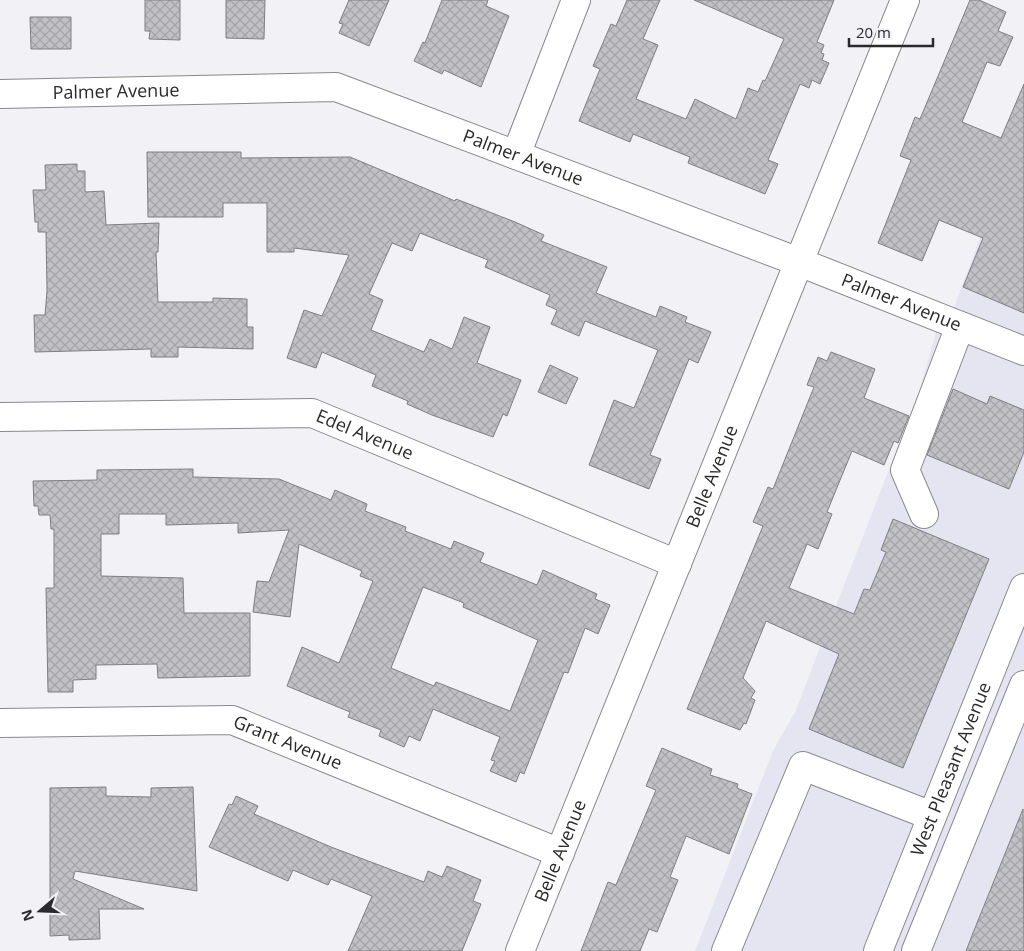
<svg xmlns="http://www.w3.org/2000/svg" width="1024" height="951" viewBox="0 0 1024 951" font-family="'Open Sans',sans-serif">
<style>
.built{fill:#e4e5f1}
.building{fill:url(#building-cross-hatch);stroke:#7e7e83;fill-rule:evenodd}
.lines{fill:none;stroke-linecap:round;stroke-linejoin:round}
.minor-casing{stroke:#89898d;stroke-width:30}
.minor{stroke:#fff;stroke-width:28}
.labels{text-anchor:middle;stroke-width:4;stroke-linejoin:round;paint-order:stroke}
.street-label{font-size:18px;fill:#2a2a2c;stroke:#f1f1f6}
</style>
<defs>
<pattern id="building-cross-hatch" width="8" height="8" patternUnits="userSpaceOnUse" patternTransform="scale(1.25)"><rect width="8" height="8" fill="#c0c0c5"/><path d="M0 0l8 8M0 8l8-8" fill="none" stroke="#a5a5a9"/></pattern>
</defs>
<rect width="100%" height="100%" fill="#f1f1f6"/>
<path class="built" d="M 1004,174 L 1024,183 L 1024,951 L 695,951 L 773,751 L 795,712 L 919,392 L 940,318 L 949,321 Z"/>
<path class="building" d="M 145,0 L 180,0 L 180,40 L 149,39 L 150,31 L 145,31 Z
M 226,0 L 265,0 L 264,39 L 226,38 Z
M 349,0 L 389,0 L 369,46 L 339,33 L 343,24 L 339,23 Z
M 442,0 L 488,0 L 486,6 L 509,16 L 481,87 L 444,70 L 442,74 L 414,61 L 423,42 L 425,43 Z
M 627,0 L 660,0 L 643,39 L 658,45 L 636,99 L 686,119 L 695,99 L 736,119 L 748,88 L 758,92 L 763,80 L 765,81 L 784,39 L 694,0 L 834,0 L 817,42 L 824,45 L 821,53 L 824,54 L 822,60 L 829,63 L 820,84 L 812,80 L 809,88 L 800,84 L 768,160 L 778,164 L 765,194 L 688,163 L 690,157 L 633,134 L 630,142 L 579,121 L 600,69 L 593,66 L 611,24 L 616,26 Z
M 970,0 L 979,0 L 1006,12 L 998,31 L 1013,37 L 1000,66 L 987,62 L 962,122 L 1001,138 L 1024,84 L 1024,313 L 963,287 L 983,238 L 939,220 L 922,261 L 878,243 L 911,160 L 900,156 L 915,117 L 920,119 Z
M 30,17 L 71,17 L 71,49 L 31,49 Z
M 147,152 L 241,152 L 241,158 L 350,157 L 455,201 L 456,199 L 515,222 L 544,235 L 541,241 L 607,267 L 596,293 L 656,317 L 660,306 L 687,317 L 685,322 L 711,332 L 698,363 L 689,359 L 650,455 L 661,459 L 649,489 L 589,465 L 614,400 L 634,408 L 658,350 L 585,321 L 579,336 L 551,324 L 557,310 L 546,305 L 550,295 L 485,267 L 488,260 L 420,233 L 412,251 L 392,243 L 369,294 L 383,300 L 371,330 L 424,352 L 430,339 L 452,349 L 464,317 L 490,327 L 477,363 L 521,380 L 507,416 L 503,414 L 493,437 L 432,415 L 407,404 L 408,401 L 372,386 L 376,375 L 322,352 L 316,368 L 287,358 L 304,310 L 322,316 L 349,255 L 294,248 L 294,252 L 267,252 L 267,203 L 223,203 L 223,217 L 148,217 Z
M 77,164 L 77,171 L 85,171 L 85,192 L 104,191 L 106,225 L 159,223 L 158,252 L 156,252 L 158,302 L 213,302 L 213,298 L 247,299 L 247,327 L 253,327 L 253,349 L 178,347 L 178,357 L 151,357 L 151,349 L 35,352 L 34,315 L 45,315 L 47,291 L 46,232 L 38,232 L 38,222 L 35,222 L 33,190 L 46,190 L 45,165 Z
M 831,352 L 875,369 L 864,398 L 909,416 L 898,443 L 894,441 L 884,465 L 852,451 L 827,512 L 832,514 L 818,549 L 807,544 L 789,588 L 854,614 L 864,589 L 870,590 L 886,552 L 881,550 L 893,519 L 989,559 L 903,768 L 809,729 L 839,654 L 766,621 L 743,678 L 755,691 L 751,698 L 755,700 L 746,724 L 744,723 L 740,730 L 687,709 L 763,526 L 753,522 L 768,487 L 773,489 L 814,387 L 807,385 L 818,357 L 827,361 Z
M 550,365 L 578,378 L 566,404 L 538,392 Z
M 953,389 L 987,404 L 990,396 L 1024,410 L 1024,452 L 1009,489 L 927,455 Z
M 193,469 L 193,477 L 279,479 L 331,500 L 335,490 L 367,504 L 365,511 L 406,527 L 405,531 L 451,549 L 454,541 L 484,553 L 480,562 L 537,585 L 543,570 L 597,594 L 595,599 L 610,605 L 598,634 L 585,628 L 568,673 L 564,672 L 524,774 L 520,772 L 516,782 L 490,771 L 495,761 L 491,760 L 500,737 L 433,709 L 420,741 L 409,736 L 404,747 L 379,736 L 381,730 L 348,717 L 350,712 L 287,686 L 302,647 L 339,663 L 373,581 L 360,576 L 362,571 L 299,544 L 290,617 L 253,612 L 257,581 L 269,582 L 289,530 L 238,533 L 238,523 L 166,525 L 166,514 L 119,514 L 119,534 L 101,534 L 101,576 L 183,578 L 184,613 L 250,613 L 250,676 L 158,678 L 157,664 L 96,665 L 96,679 L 73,680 L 73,692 L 48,692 L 46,588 L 54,588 L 54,529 L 51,529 L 50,515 L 39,515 L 38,506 L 34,506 L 33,481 L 97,480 L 97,470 ZM 423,587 L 464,603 L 463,607 L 538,640 L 510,711 L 436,682 L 434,686 L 391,668 Z
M 662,748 L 712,769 L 710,775 L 738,784 L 737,788 L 752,794 L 729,854 L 686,836 L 670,877 L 678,880 L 657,932 L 649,929 L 640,951 L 581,951 L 608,882 L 616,885 L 656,790 L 646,786 Z
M 106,787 L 106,796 L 151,797 L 151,788 L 193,787 L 197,891 L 75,871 L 73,879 L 144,909 L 99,909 L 100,939 L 69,940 L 69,935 L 50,936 L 50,788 Z
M 236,796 L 258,806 L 254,814 L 331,847 L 424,882 L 428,871 L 442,877 L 447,866 L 481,880 L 473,901 L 481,904 L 462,951 L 348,951 L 372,896 L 331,879 L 328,885 L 293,870 L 288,881 L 209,847 L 229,804 L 232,805 Z
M 1023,809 L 1024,951 L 966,951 L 973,933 Z"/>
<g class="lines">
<defs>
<g id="minor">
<path id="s1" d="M 0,94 L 336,87 L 799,262 L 1024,351"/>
<path d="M 516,155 L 576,0"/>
<path id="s2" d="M 0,417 L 312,413 L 677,564"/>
<path d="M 924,514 L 905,470 L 960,326"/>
<path id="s3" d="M 0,723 L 232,720 L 560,853"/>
<path id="s4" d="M 520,951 L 905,0"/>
<path d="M 726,951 L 803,766 L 932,816"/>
<path id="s5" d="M 878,951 L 1024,588"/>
<path d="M 916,951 L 1024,685"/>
</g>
</defs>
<use href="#minor" class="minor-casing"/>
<use href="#minor" class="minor"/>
</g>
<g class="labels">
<g class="street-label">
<text dy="6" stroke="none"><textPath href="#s1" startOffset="116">Palmer Avenue</textPath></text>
<text dy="6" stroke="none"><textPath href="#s1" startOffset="536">Palmer Avenue</textPath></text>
<text dy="6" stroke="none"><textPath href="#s1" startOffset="941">Palmer Avenue</textPath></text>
<text dy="6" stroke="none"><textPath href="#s2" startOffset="369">Edel Avenue</textPath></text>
<text dy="6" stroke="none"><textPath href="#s4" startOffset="512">Belle Avenue</textPath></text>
<text dy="6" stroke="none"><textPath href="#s3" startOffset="292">Grant Avenue</textPath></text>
<text dy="6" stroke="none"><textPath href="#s5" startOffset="196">West Pleasant Avenue</textPath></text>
<text dy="6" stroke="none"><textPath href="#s4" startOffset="108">Belle Avenue</textPath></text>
</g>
</g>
<g transform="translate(40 911) rotate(251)" stroke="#f1f1f6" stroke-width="4" paint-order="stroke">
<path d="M0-4L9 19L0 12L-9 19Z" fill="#2a2a2c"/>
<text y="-8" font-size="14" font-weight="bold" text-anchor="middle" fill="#2a2a2c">N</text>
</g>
<path d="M849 38v8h84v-8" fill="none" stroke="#2a2a2c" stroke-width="2.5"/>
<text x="856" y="38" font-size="15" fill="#2a2a2c" stroke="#f1f1f6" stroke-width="4" paint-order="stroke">20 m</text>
</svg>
